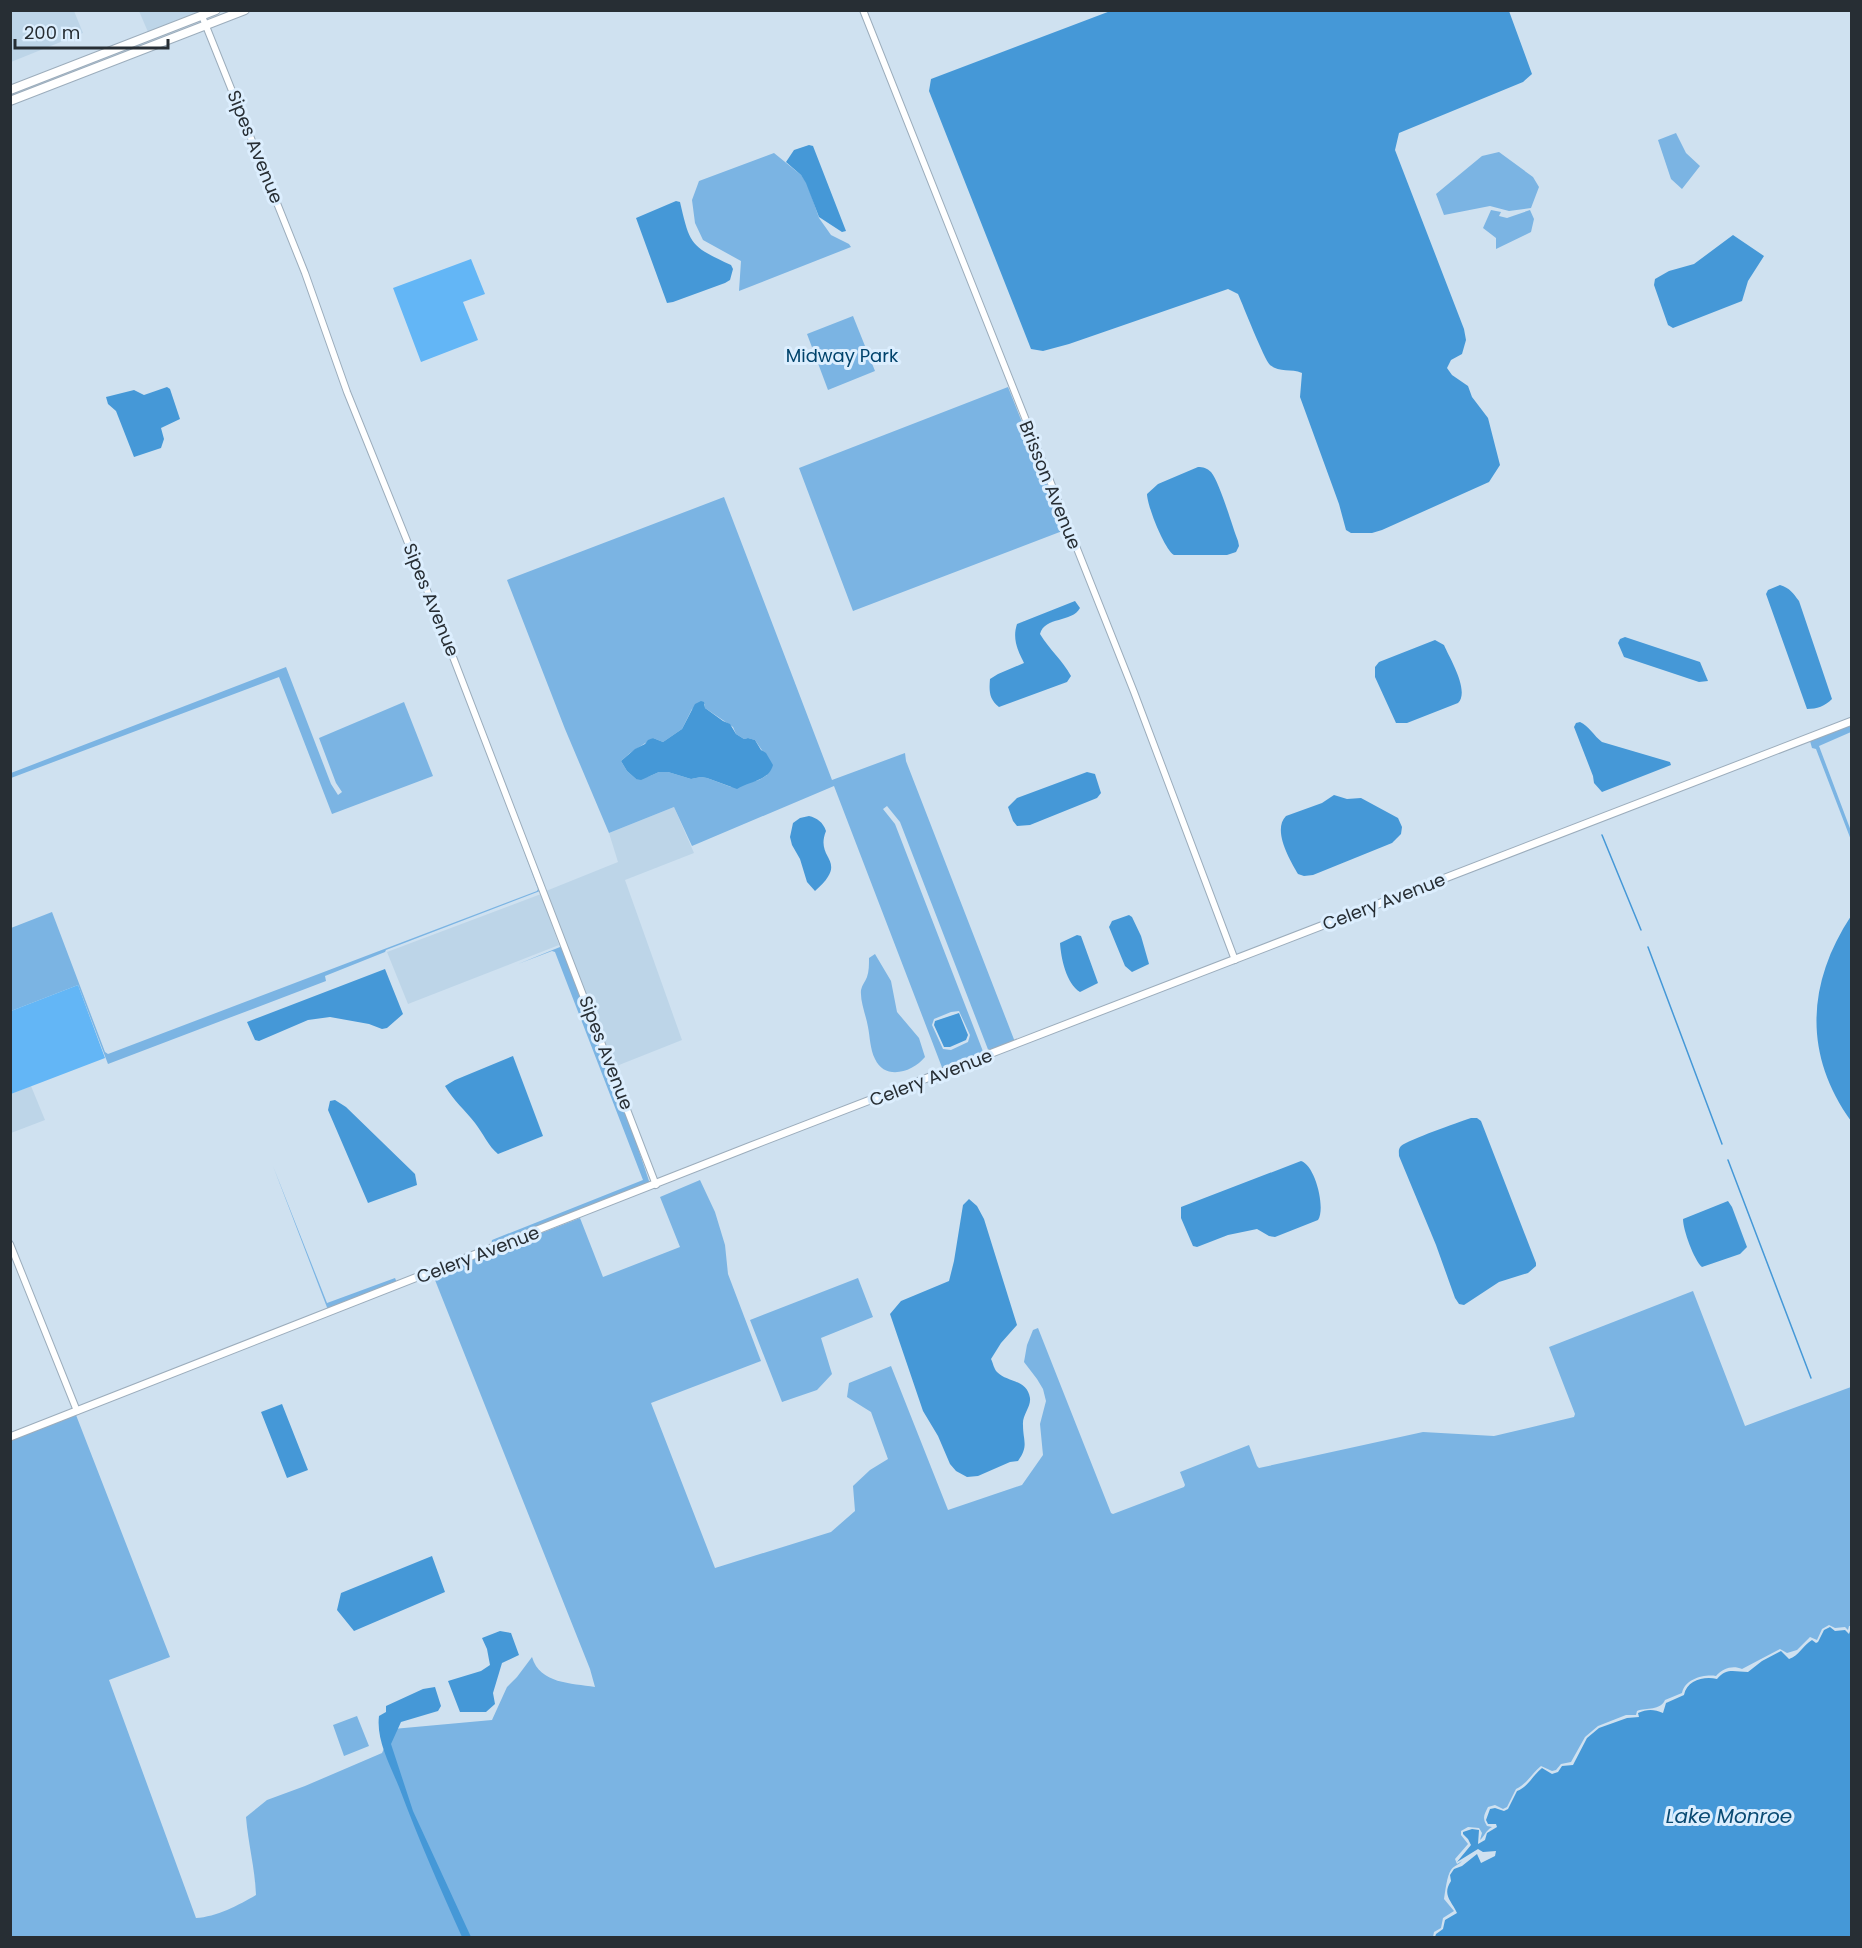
<svg xmlns="http://www.w3.org/2000/svg" width="1862" height="1948" viewBox="0 0 1862 1948" font-family="Poppins,sans-serif">
<style>
.built{fill:#bdd5e8}
.green{fill:#7bb4e3;fill-rule:evenodd}
.forest{fill:#63b6f6}
.water{fill:#4598d7}
.lines{fill:none;stroke-linecap:round;stroke-linejoin:round}
.stream{stroke:#4598d7;stroke-width:1.5}
.tertiary-casing{stroke:#9cadbc;stroke-width:8}
.secondary-casing{stroke:#9cadbc;stroke-width:9}
.primary-casing{stroke:#9cadbc;stroke-width:10}
.tertiary{stroke:#fff;stroke-width:6}
.secondary{stroke:#fff;stroke-width:7}
.primary{stroke:#fff;stroke-width:8}
.labels{text-anchor:middle;stroke-width:6;stroke-linejoin:round;paint-order:stroke}
.street-label{font-size:18px;fill:#272e34;stroke:#dceefe}
.park-label{font-size:18px;fill:#00436c;stroke:#dceefe}
.water-label{font-size:20px;font-style:italic;fill:#094a73;stroke:#dceefe}
</style>
<rect width="100%" height="100%" fill="#cfe1f0"/>
<path class="built" d="M 11,10 L 74,11 L 83,33 L 11,62 Z
M 139,11 L 204,11 L 148,32 Z
M 674,807 L 694,853 L 625,880 L 682,1040 L 614,1067 L 546,891 L 618,862 L 609,833 Z
M 541,894 L 559,945 L 408,1004 L 387,952 Z
M 31,1086 L 45,1120 L 11,1133 L 11,1094 Z"/>
<path class="green" d="M 1676,133 L 1686,153 L 1700,166 L 1682,189 L 1671,179 L 1658,140 Z
M 1499,152 L 1533,177 L 1539,187 L 1531,208 L 1509,211 L 1490,206 L 1444,215 L 1436,194 L 1482,156 Z
M 774,153 L 801,175 L 807,183 L 819,218 L 831,235 L 849,244 L 851,247 L 739,291 L 741,261 L 703,240 L 695,223 L 692,200 L 699,181 Z
M 1491,210 L 1501,212 L 1499,216 L 1507,218 L 1530,210 L 1534,219 L 1531,232 L 1496,249 L 1496,238 L 1483,228 Z
M 853,316 L 875,371 L 828,390 L 807,334 Z
M 1008,387 L 1065,530 L 853,611 L 799,468 Z
M 724,497 L 832,780 L 905,753 L 906,761 L 1015,1042 L 989,1052 L 900,822 L 887,806 L 883,809 L 895,824 L 984,1054 L 943,1070 L 834,786 L 692,846 L 674,807 L 609,833 L 565,729 L 507,580 ZM 705,704 L 705,708 L 733,727 L 736,734 L 744,739 L 748,738 L 755,740 L 768,759 L 767,775 L 759,780 L 731,787 L 707,778 L 701,777 L 691,779 L 668,772 L 659,772 L 650,776 L 636,779 L 627,771 L 621,761 L 630,753 L 653,738 L 663,742 L 682,729 L 692,709 ZM 959,1011 L 970,1035 L 968,1042 L 951,1050 L 943,1049 L 932,1025 L 934,1019 L 951,1012 Z
M 286,667 L 331,784 L 338,795 L 342,792 L 336,783 L 319,738 L 404,702 L 433,776 L 332,814 L 279,677 L 11,778 L 11,773 Z
M 1851,724 L 1851,732 L 1819,746 L 1851,831 L 1851,840 L 1816,749 L 1812,748 L 1810,741 Z
M 516,830 L 540,891 L 386,950 L 385,952 L 325,976 L 326,981 L 108,1064 L 78,985 L 11,1011 L 11,928 L 52,912 L 105,1052 L 108,1054 L 537,891 L 538,889 Z
M 561,944 L 635,1139 L 650,1184 L 491,1246 L 492,1240 L 643,1180 L 555,952 L 552,951 L 518,964 L 560,947 Z
M 875,954 L 891,981 L 897,1012 L 919,1038 L 925,1057 C 913,1072 885,1081 875,1059 C 870,1049 870,1037 868,1027 C 866,1015 860,1002 861,990 C 862,985 865,982 867,977 C 869,971 869,965 869,958 Z
M 273,1166 L 327,1303 L 395,1278 L 397,1283 L 328,1310 Z
M 700,1180 L 715,1212 L 725,1245 L 728,1274 L 761,1361 L 651,1403 L 715,1568 L 831,1532 L 855,1511 L 853,1486 L 870,1470 L 888,1459 L 871,1412 L 847,1397 L 849,1383 L 891,1366 L 948,1510 L 1022,1485 L 1043,1455 L 1040,1424 L 1046,1401 L 1043,1389 L 1037,1379 L 1024,1362 L 1027,1345 L 1033,1330 L 1038,1328 L 1111,1513 L 1113,1514 L 1184,1487 L 1185,1485 L 1180,1472 L 1249,1445 L 1257,1466 L 1259,1468 L 1423,1432 L 1494,1436 L 1574,1417 L 1575,1414 L 1549,1347 L 1693,1291 L 1745,1426 L 1851,1387 L 1852,1626 L 1849,1626 L 1848,1630 L 1845,1627 L 1835,1628 L 1829,1625 L 1822,1629 L 1817,1640 L 1810,1637 L 1797,1650 L 1787,1653 L 1780,1649 L 1742,1669 C 1733,1665 1723,1668 1716,1676 C 1704,1674 1685,1679 1682,1693 L 1665,1700 C 1660,1711 1647,1707 1637,1711 L 1636,1715 L 1626,1715 L 1598,1726 L 1585,1737 L 1571,1762 L 1561,1764 L 1556,1770 L 1552,1771 L 1541,1766 C 1532,1773 1527,1784 1516,1789 L 1507,1807 L 1503,1809 L 1495,1805 L 1488,1807 C 1484,1815 1482,1818 1487,1826 L 1492,1827 C 1485,1831 1485,1836 1480,1840 L 1482,1833 L 1479,1828 L 1468,1827 L 1461,1831 L 1461,1835 L 1468,1844 L 1455,1859 L 1457,1864 L 1462,1861 C 1459,1865 1453,1866 1451,1870 C 1447,1875 1445,1893 1444,1899 L 1454,1911 L 1443,1918 L 1441,1928 L 1434,1932 L 1433,1937 L 11,1938 L 11,1440 L 76,1415 L 170,1657 L 109,1680 L 196,1918 C 216,1917 239,1905 256,1895 C 255,1868 248,1843 246,1817 L 267,1800 L 305,1786 L 382,1753 L 393,1729 L 492,1720 L 507,1687 L 517,1677 L 532,1657 C 540,1684 571,1683 595,1687 L 590,1669 L 433,1275 L 580,1218 L 603,1277 L 680,1247 L 660,1197 Z
M 858,1278 L 873,1317 L 821,1338 L 832,1374 L 817,1390 L 782,1402 L 750,1320 Z
M 357,1716 L 369,1746 L 344,1756 L 333,1725 Z"/>
<path class="forest" d="M 471,259 L 485,294 L 463,302 L 478,340 L 421,362 L 393,288 Z
M 78,985 L 105,1058 L 11,1094 L 11,1011 Z"/>
<path class="water" d="M 1113,10 L 1509,11 L 1532,74 L 1523,82 L 1399,133 L 1395,150 L 1464,329 L 1466,340 L 1462,354 L 1451,360 L 1447,368 L 1452,375 L 1468,386 L 1472,397 L 1488,418 L 1500,465 L 1489,482 L 1382,530 L 1372,533 L 1351,533 L 1346,530 L 1339,504 L 1300,397 L 1302,373 C 1291,368 1280,373 1270,365 C 1264,359 1243,305 1238,294 L 1228,289 L 1069,344 L 1043,351 L 1031,349 L 929,91 L 931,79 Z
M 809,145 L 813,146 L 846,231 L 842,232 L 819,217 L 806,183 L 801,175 L 786,162 L 794,150 Z
M 676,201 L 680,202 C 690,245 690,246 731,265 L 733,269 L 730,280 L 725,283 L 673,302 L 667,303 L 636,218 Z
M 1733,235 L 1764,256 L 1748,281 L 1742,301 L 1673,328 L 1668,325 L 1654,285 L 1655,279 L 1669,271 L 1694,264 Z
M 167,387 L 170,389 L 180,419 L 161,428 L 164,439 L 161,448 L 134,457 L 116,411 L 108,404 L 106,397 L 134,390 L 144,395 Z
M 1198,467 C 1203,467 1207,468 1211,472 C 1220,483 1232,526 1238,541 L 1239,546 L 1236,552 L 1227,555 L 1174,555 C 1164,549 1147,505 1147,494 L 1158,484 Z
M 1780,585 C 1790,588 1793,593 1799,601 L 1832,699 C 1825,706 1817,709 1807,709 L 1766,594 L 1768,590 Z
M 1075,601 L 1080,608 C 1072,623 1045,616 1040,634 C 1049,649 1063,661 1071,676 L 1067,682 L 999,707 C 989,699 989,691 990,679 L 998,674 L 1024,663 C 1018,651 1012,639 1017,624 Z
M 1625,637 L 1700,662 L 1708,681 L 1699,682 L 1624,657 L 1618,643 L 1620,639 Z
M 1435,640 L 1444,645 C 1450,659 1470,691 1458,703 L 1407,723 L 1396,723 L 1375,677 L 1375,667 L 1379,662 Z
M 701,701 L 704,702 L 705,708 L 723,721 L 730,724 L 736,734 L 744,739 L 748,738 L 755,740 L 761,750 L 766,753 L 773,765 C 769,781 749,781 737,789 L 707,778 L 701,777 L 691,779 L 668,772 L 659,772 L 641,780 L 636,779 L 627,771 L 621,761 L 635,749 L 645,744 L 648,740 L 653,738 L 663,742 L 682,729 L 695,704 Z
M 1580,722 C 1589,726 1594,736 1602,742 L 1670,762 L 1671,765 L 1602,792 L 1594,783 L 1593,776 L 1574,727 L 1576,723 Z
M 1087,772 L 1095,774 L 1101,793 L 1097,798 L 1030,825 L 1017,826 L 1013,821 L 1008,807 L 1017,798 Z
M 1334,795 L 1347,799 L 1361,798 L 1398,818 L 1402,827 L 1401,834 L 1392,843 L 1313,875 L 1304,876 L 1298,874 C 1290,860 1272,830 1286,816 L 1322,803 Z
M 809,816 C 817,818 823,822 826,831 C 814,861 851,859 815,891 L 807,882 L 800,859 L 792,845 L 790,837 L 793,823 L 800,818 Z
M 1129,915 L 1132,917 L 1141,936 L 1149,964 L 1132,972 L 1125,966 L 1109,927 L 1112,921 Z
M 1851,916 L 1851,1121 C 1803,1054 1807,983 1851,916 Z
M 1077,935 L 1081,936 L 1098,983 L 1080,992 C 1066,983 1061,958 1060,943 Z
M 385,969 L 403,1014 L 387,1028 L 382,1029 L 369,1024 L 330,1017 L 308,1020 L 259,1041 L 255,1040 L 247,1022 Z
M 959,1013 L 968,1035 L 966,1040 L 950,1047 L 944,1047 L 934,1025 L 935,1021 Z
M 513,1056 L 543,1136 L 498,1154 C 488,1146 483,1133 475,1123 C 465,1110 453,1100 445,1086 L 455,1080 Z
M 335,1100 L 346,1107 L 415,1174 L 417,1185 L 368,1203 L 328,1110 L 330,1101 Z
M 1471,1118 L 1477,1118 L 1481,1121 L 1536,1263 L 1536,1266 L 1528,1273 L 1499,1282 L 1464,1305 L 1459,1304 L 1455,1298 L 1436,1245 L 1399,1156 C 1399,1151 1398,1150 1401,1146 C 1410,1139 1457,1123 1471,1118 Z
M 1301,1161 C 1315,1165 1326,1208 1318,1220 L 1275,1237 L 1269,1236 L 1257,1229 L 1228,1235 L 1197,1247 L 1193,1246 L 1181,1218 L 1181,1207 Z
M 969,1199 L 977,1206 L 984,1219 L 1017,1325 L 1001,1343 L 991,1359 C 993,1363 994,1369 997,1372 C 1008,1383 1027,1379 1030,1398 C 1031,1407 1022,1415 1023,1425 C 1023,1441 1029,1446 1018,1461 L 1010,1462 L 978,1476 L 967,1477 L 956,1471 L 950,1464 L 938,1436 L 923,1411 L 890,1314 L 901,1301 L 949,1281 L 954,1261 L 963,1205 Z
M 1728,1201 L 1732,1207 L 1747,1247 L 1740,1254 L 1702,1267 C 1694,1260 1683,1230 1683,1219 Z
M 282,1404 L 308,1470 L 287,1478 L 261,1412 Z
M 432,1556 L 445,1592 L 354,1631 L 337,1610 L 341,1593 Z
M 1830,1627 L 1835,1631 L 1845,1630 L 1849,1634 L 1851,1628 L 1851,1937 L 1435,1937 L 1436,1934 L 1443,1929 L 1445,1920 L 1457,1913 C 1451,1900 1442,1895 1451,1881 L 1450,1875 L 1454,1869 L 1462,1866 L 1477,1854 L 1481,1863 L 1495,1856 L 1496,1851 L 1483,1852 L 1478,1849 L 1457,1862 L 1471,1845 L 1468,1839 L 1463,1834 L 1463,1832 L 1472,1829 L 1479,1830 L 1478,1844 L 1485,1840 L 1487,1833 L 1497,1827 L 1496,1824 L 1488,1824 L 1486,1820 L 1490,1809 L 1495,1808 L 1504,1811 L 1508,1809 L 1517,1791 C 1528,1787 1533,1775 1542,1768 L 1552,1774 L 1558,1772 L 1562,1766 L 1573,1765 L 1587,1738 L 1599,1728 L 1627,1718 L 1639,1717 L 1638,1713 C 1647,1709 1654,1709 1663,1713 L 1666,1703 L 1684,1695 C 1687,1680 1704,1676 1717,1679 C 1727,1667 1735,1672 1748,1672 L 1762,1661 L 1781,1651 L 1789,1659 C 1799,1656 1803,1645 1812,1640 L 1816,1643 L 1818,1642 L 1824,1630 Z
M 500,1631 L 511,1633 L 519,1655 L 502,1663 L 493,1693 L 495,1704 L 486,1712 L 460,1712 L 448,1681 L 481,1671 L 490,1665 L 487,1649 L 482,1638 Z
M 435,1687 L 441,1706 L 438,1711 L 401,1722 L 391,1744 L 413,1811 L 471,1937 L 462,1937 C 440,1888 418,1838 399,1787 C 390,1765 376,1740 379,1716 L 386,1712 L 386,1706 L 423,1689 Z"/>
<g class="lines">
<path class="stream" d="M 1602,835 L 1641,930
M 1648,947 L 1722,1144
M 1728,1160 L 1811,1378"/>
<defs>
<path id="tertiary" d="M 863,10 L 1134,692 L 1235,960
M 202,16 L 305,273 L 347,392 L 433,605 L 656,1185
M 10,1244 L 77,1411"/>
<path id="secondary" d="M 10,1437 L 751,1146 L 1852,721"/>
<path id="primary" d="M 10,90 L 216,10
M 10,101 L 245,10"/>
</defs>
<use href="#tertiary" class="tertiary-casing"/>
<use href="#secondary" class="secondary-casing"/>
<use href="#primary" class="primary-casing"/>
<use href="#tertiary" class="tertiary"/>
<use href="#secondary" class="secondary"/>
<use href="#primary" class="primary"/>
</g>
<g class="labels">
<g class="street-label">
<text transform="translate(255 147) rotate(68)" y="6">Sipes Avenue</text>
<text transform="translate(1050 485) rotate(68)" y="6">Brisson Avenue</text>
<text transform="translate(431 600) rotate(68)" y="6">Sipes Avenue</text>
<text transform="translate(1384 902) rotate(-21)" y="6">Celery Avenue</text>
<text transform="translate(606 1053) rotate(69)" y="6">Sipes Avenue</text>
<text transform="translate(931 1078) rotate(-21)" y="6">Celery Avenue</text>
<text transform="translate(478 1255) rotate(-21)" y="6">Celery Avenue</text>
</g>
<g class="park-label">
<text x="842" y="362">Midway Park</text>
</g>
<g class="water-label">
<text x="1729" y="1823">Lake Monroe</text>
</g>
</g>
<rect width="1862" height="1948" fill="none" stroke="#272e34" stroke-width="24"/>
<path d="M15 39v9h153v-9" fill="none" stroke="#272e34" stroke-width="3"/>
<text x="24" y="39" font-size="18" fill="#272e34" stroke="#dceefe" stroke-width="4.5" paint-order="stroke">200 m</text>
</svg>
